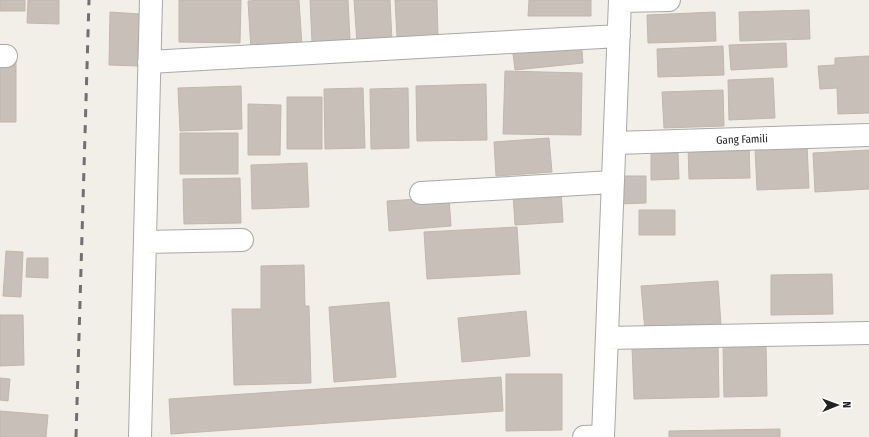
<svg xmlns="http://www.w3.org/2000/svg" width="869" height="437" viewBox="0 0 869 437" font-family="'Fira Sans Condensed',sans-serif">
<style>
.building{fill:#c7bfb8;stroke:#c4b6ab}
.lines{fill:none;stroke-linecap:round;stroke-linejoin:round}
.street-casing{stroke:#a9a9a9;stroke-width:24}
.street{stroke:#fff;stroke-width:22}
.rail{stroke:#707070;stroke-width:3;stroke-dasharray:8 8;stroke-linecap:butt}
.labels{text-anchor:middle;stroke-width:4;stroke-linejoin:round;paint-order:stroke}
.street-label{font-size:11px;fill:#222;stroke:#fff}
</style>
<rect width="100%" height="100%" fill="#f2efe9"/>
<path class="building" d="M 0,0 L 25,0 L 25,11 L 0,11 Z
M 28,0 L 59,0 L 59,24 L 27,23 Z
M 179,0 L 241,0 L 240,43 L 179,42 Z
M 261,0 L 299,0 L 302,46 L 251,50 L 248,1 Z
M 310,0 L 348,0 L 350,40 L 312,42 Z
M 354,0 L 390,0 L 392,41 L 357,43 Z
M 395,0 L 437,0 L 438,35 L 397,37 Z
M 529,0 L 591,0 L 591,16 L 528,16 Z
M 809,10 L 810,39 L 740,41 L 739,12 Z
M 110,12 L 140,14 L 139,66 L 109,65 Z
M 715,12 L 716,41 L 648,43 L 647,15 Z
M 581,40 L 583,63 L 515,70 L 512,46 Z
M 786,43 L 787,67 L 731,70 L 729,45 Z
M 723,46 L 724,75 L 658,77 L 657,49 Z
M 869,56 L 869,113 L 838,114 L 837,88 L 820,89 L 818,66 L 835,65 L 835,58 Z
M 0,61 L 16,61 L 16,122 L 0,122 Z
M 505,71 L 582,73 L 581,135 L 503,134 Z
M 773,78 L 775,118 L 729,120 L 728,80 Z
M 486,84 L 487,140 L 417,141 L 416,86 Z
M 241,86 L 242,129 L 180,131 L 178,88 Z
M 363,88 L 365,148 L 325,149 L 324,89 Z
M 408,88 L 409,148 L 371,149 L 370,89 Z
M 723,90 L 724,126 L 664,128 L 662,92 Z
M 287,97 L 322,97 L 322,149 L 287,149 Z
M 248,104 L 281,105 L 280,155 L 248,155 Z
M 180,133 L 238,133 L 238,174 L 180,174 Z
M 549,138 L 552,172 L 496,176 L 494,142 Z
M 749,145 L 750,178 L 689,179 L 688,146 Z
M 807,146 L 809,188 L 757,190 L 755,148 Z
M 869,150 L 869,189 L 815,192 L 813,153 Z
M 651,153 L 678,153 L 679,179 L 651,180 Z
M 307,163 L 309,207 L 252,209 L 251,165 Z
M 617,176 L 646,176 L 646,203 L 618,204 Z
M 240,178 L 241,223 L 184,224 L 183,179 Z
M 561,190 L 563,222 L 515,225 L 513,193 Z
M 449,197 L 451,226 L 389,231 L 387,201 Z
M 639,210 L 675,210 L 675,235 L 639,235 Z
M 517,227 L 520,274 L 427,279 L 424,232 Z
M 6,251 L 23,252 L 21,297 L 3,296 Z
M 27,258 L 48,258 L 48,278 L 26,277 Z
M 304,265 L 305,306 L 309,306 L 311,383 L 234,385 L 232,309 L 261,309 L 261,266 Z
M 832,274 L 833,314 L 771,315 L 771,275 Z
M 718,281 L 721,325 L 645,331 L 641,286 Z
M 389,302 L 396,377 L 334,382 L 329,307 Z
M 526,311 L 530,356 L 462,362 L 458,318 Z
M 0,315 L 23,315 L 24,365 L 0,366 Z
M 766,343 L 767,396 L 724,397 L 723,344 Z
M 718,344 L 719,397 L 634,399 L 632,347 Z
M 506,374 L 562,374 L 562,430 L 506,431 Z
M 501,377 L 503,411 L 171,434 L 169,399 Z
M 0,378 L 10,379 L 8,401 L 0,400 Z
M 0,411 L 48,415 L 46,437 L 0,437 Z
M 780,429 L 780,437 L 669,437 L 669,431 Z"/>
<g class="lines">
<defs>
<path id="street" d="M 620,1 L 669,0
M 0,56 L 6,56
M 149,62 L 619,36
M 615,143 L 869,135
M 421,193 L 613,182
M 145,242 L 242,240
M 607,338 L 869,333
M 140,437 L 151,0
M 584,437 L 603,436
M 603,437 L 620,0"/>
</defs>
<use href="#street" class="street-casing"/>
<use href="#street" class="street"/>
<path class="rail" d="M 76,437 L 89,0"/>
</g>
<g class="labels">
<g class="street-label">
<text transform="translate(742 139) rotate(-2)" y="4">Gang Famili</text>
</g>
</g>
<g transform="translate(837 405) rotate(89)" stroke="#ffffff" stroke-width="3" paint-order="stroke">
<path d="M0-3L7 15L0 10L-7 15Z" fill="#222222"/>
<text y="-6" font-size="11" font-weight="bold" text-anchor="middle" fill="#222222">N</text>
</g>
</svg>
